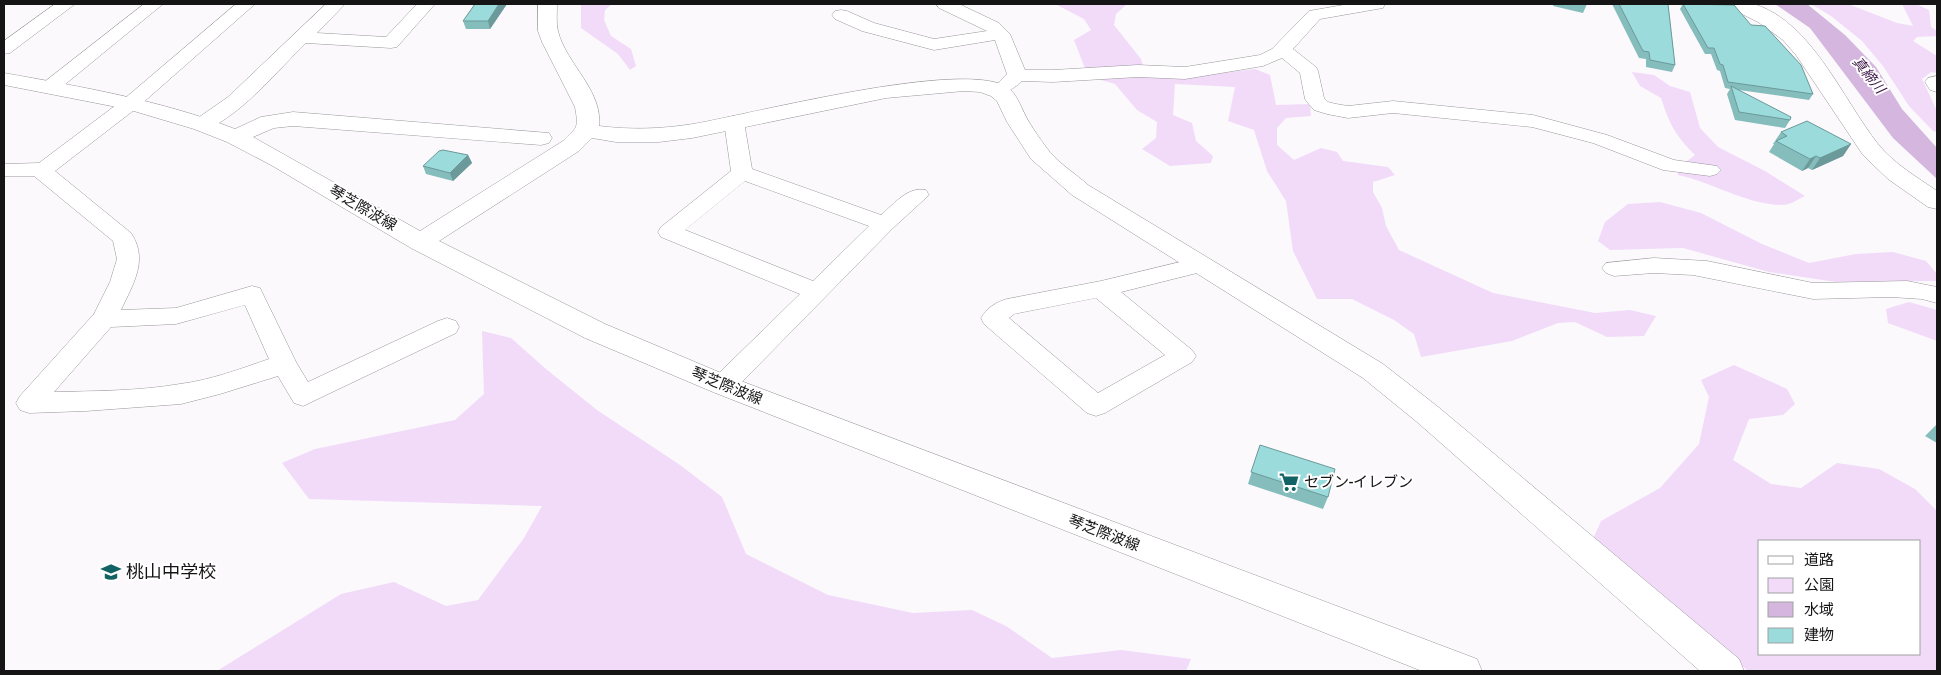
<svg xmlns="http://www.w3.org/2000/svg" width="1941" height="675" viewBox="0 0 1941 675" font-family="'Archivo Narrow','Noto Sans JP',sans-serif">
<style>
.green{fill:#f1dbf9;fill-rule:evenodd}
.water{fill:#d4b6de}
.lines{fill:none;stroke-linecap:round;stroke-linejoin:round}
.street-casing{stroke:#989699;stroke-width:1}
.secondary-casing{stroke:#989699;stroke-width:1}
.street{fill:#fff;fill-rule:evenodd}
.secondary{fill:#fff;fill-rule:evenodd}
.wall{fill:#85bcbc}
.shaded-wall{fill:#6c9999}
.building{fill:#9bdbdb;stroke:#6c9999}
.labels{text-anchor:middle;stroke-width:4;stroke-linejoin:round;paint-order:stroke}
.far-water-label{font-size:14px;font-style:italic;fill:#3c1647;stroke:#fff}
.street-label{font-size:15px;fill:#161516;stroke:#fff}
.poi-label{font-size:15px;fill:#161516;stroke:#fff;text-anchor:start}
.near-poi-label{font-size:18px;fill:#161516;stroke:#fff;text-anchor:start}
</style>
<rect width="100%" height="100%" fill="#fbf9fc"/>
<path class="green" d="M 581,4 L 612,4 L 605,10 L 604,20 L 611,36 L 631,49 L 636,66 L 630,70 L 618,54 L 581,28 Z
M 1055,4 L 1127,4 L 1116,14 L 1114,25 L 1141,59 L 1146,75 L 1197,76 L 1255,69 L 1270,75 L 1276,105 L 1310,104 L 1311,116 L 1286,118 L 1277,128 L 1277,145 L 1294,160 L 1321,148 L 1337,152 L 1343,161 L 1388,167 L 1395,175 L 1373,182 L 1373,192 L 1382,208 L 1386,226 L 1399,250 L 1493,293 L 1595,313 L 1630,310 L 1656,316 L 1644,336 L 1607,337 L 1575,322 L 1558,323 L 1512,341 L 1421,357 L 1414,334 L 1394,320 L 1352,299 L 1317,299 L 1293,251 L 1286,201 L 1267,171 L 1254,130 L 1228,121 L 1235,87 L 1175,84 L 1173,115 L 1192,123 L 1196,141 L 1213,156 L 1211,163 L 1170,166 L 1142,149 L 1156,138 L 1157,122 L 1137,110 L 1115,84 L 1094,78 L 1084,66 L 1074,40 L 1091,30 L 1084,19 Z
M 1811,4 L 1848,4 L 1897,23 L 1913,26 L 1902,4 L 1916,4 L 1929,10 L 1931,27 L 1937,31 L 1937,36 L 1917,37 L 1913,41 L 1937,56 L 1937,73 L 1931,72 L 1922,79 L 1937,111 L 1937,132 L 1933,131 L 1909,106 L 1883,66 L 1862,41 L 1831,16 Z
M 1632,72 L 1654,75 L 1670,86 L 1690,92 L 1700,128 L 1718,147 L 1765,171 L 1805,196 C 1798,199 1790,205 1783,205 C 1746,205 1713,182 1678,175 L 1678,165 L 1686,162 L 1695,155 C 1675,135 1670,125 1661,98 L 1640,86 Z
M 1660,202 L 1701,213 L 1762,244 L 1809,263 L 1856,254 L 1893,252 L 1926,261 L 1937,274 L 1937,281 L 1836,282 L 1769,272 L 1683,248 L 1610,250 L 1598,241 L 1605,222 L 1628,204 Z
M 1909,302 L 1937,310 L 1937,341 L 1888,323 L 1886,309 Z
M 482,331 L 511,338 L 546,369 L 597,410 L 680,465 L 722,497 L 746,554 L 828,595 L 913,613 L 972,610 L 1006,626 L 1052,658 L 1121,650 L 1191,659 L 1186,671 L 217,671 L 341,594 L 394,582 L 446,606 L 478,600 L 524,538 L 542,506 L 309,499 L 282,463 L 315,449 L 455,420 L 484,394 Z
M 1734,365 L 1787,389 L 1795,404 L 1783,415 L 1749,419 L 1733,460 L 1771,484 L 1801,488 L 1837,463 L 1879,469 L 1915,489 L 1937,511 L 1937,671 L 1748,671 L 1593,539 L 1601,521 L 1660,488 L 1699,444 L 1709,397 L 1701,380 ZM 1760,541 L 1920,541 L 1920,654 L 1760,654 Z"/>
<path class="water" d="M 1775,4 L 1807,4 L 1845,35 L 1876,67 L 1902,109 L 1937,148 L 1937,179 L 1893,138 L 1810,28 Z"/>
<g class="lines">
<defs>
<path id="street" d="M 55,4 L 75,4 L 10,53 L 4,54 L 4,41 Z
M 144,4 L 163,4 L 57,91 L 50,93 L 43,91 L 40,87 L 43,83 Z
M 236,4 L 255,4 L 138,107 L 55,171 L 131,233 C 149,260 133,284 121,310 L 176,308 L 252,286 L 260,288 L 296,362 L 308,382 L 438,321 L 447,318 L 456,321 L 459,327 L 456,333 L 303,406 L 294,403 L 278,376 L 220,394 L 181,404 L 86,411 L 29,413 L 20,410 L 16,403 L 20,396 L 94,314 L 110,282 L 117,259 L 113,241 L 34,176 L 4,176 L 4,164 L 39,163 L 124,99 ZM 245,305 L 269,359 C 240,369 211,380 180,384 C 139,391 96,391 54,392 L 111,327 L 176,324 Z
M 326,4 L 345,4 L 317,33 L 386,37 L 417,4 L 435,4 L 397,47 L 391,48 L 306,43 C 277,71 247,109 210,128 C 205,130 200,130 195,128 L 192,124 L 195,120 L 228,97 Z
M 936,4 L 959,4 L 999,23 L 1010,34 L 1025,70 L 1053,70 L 1138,65 L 1185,67 L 1260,55 L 1272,49 L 1309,11 L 1349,4 L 1385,4 L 1383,8 L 1377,9 L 1320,19 L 1293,49 L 1316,67 L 1318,71 L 1324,98 L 1328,102 L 1336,104 L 1348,106 L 1393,101 L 1533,115 L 1607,135 L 1674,160 L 1717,166 L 1721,170 L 1717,174 L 1710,176 L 1663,170 L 1593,143 L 1532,127 L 1393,113 L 1348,118 L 1327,114 L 1314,110 L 1308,103 L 1305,99 L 1300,73 L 1282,58 L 1263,66 L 1185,79 L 1138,77 L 1053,82 L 1022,81 C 1014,88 1009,93 998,90 L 995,86 L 1007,74 L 995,40 L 934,50 L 862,31 L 835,19 L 832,15 L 835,11 L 841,10 L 847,11 L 874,23 L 934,39 L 987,31 L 939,8 Z
M 1937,76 L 1937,92 L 1930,90 L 1925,82 L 1928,78 Z
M 734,116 L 741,118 L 744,122 L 752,169 L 881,215 C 894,204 908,186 926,190 L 929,195 L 892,229 L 732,392 L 723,395 L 714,392 L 710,385 L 714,378 L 800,294 L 661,237 L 658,232 L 661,227 L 731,171 L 724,122 L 727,118 ZM 745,181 L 869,226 L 813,281 L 685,230 Z
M 1201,257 L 1209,260 L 1213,265 L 1209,270 L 1121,292 L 1192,350 L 1196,356 L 1192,362 L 1105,413 L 1096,416 L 1087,413 L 984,324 L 981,318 C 987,308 996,302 1007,299 L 1101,281 ZM 1096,298 L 1165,355 L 1098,393 L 1009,318 L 1014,314 Z
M 1654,258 L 1707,261 L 1813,283 L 1907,281 L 1937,287 L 1937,303 L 1922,299 L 1891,297 L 1813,299 L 1693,275 L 1654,273 L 1614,276 L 1606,273 L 1602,268 L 1606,263 Z"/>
<path id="secondary" d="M 538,4 L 557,4 C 557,13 556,23 558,31 C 566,64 603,90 599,126 C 630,130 662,129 693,124 C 752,114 962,59 1007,87 C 1018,94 1022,111 1029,122 C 1034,130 1040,139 1046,147 C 1056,162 1075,173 1088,185 L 1383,364 L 1437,406 L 1739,659 L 1744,671 L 1700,671 L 1417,422 L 1363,378 L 1072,195 L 1031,159 L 1007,122 L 997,101 L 991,96 L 980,92 L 964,91 L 886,98 L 692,138 L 659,142 L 616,142 L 592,138 L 579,151 L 439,241 L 605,324 L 733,378 L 1477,659 L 1482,671 L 1422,671 L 713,392 L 585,338 L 411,248 L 271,165 L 227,142 L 194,129 L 127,109 L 4,85 L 4,73 C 82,87 160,100 235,129 L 261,117 L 293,112 L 549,133 L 552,138 L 549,143 L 541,145 L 293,126 L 274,128 L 253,137 L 420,231 L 563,141 C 577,127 579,129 575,107 L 542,42 L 538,31 Z
M 1727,4 C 1735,3 1746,2 1754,4 C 1812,22 1843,100 1878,144 C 1894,164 1917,177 1937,191 L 1937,209 L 1928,207 L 1888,179 L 1863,155 L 1796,55 L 1783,40 L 1758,22 L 1730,8 Z"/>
</defs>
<use href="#street" class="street-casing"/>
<use href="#secondary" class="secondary-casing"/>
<use href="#street" class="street"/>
<use href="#secondary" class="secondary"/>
</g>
<path class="wall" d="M 473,4 L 507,4 L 490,29 L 466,29 L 463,21 L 474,6 Z
M 1554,4 L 1587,4 L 1583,13 L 1553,6 Z
M 1612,4 L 1668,4 L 1675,65 L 1672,72 L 1646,67 L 1646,59 L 1639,58 Z
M 1683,4 L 1813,94 L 1809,100 L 1739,90 L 1790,120 L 1785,128 L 1735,120 L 1727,94 L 1730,89 L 1725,88 L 1720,71 L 1717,70 L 1711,54 L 1705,54 L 1680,9 Z
M 1781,132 L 1851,144 L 1843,156 L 1812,170 L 1808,168 L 1802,171 L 1769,152 L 1774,144 L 1773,144 Z
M 468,155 L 472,163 L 453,181 L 426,174 L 423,166 Z
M 1937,424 L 1937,443 L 1925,436 Z
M 1260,445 L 1328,497 L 1323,509 L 1248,484 Z"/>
<path class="shaded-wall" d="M 499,4 L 507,4 L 490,29 L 488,21 Z
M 1851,144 L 1843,156 L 1812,170 L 1820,158 Z
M 468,155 L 472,163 L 453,181 L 450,173 Z
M 1816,156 L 1808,168 L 1802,171 L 1810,159 Z"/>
<path class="building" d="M 475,4 L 499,4 L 488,21 L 463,21 Z
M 1619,4 L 1668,4 L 1675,65 L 1650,60 L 1649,52 L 1643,51 Z
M 1683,4 L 1734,5 L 1751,25 L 1765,26 L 1801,65 L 1813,94 L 1728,82 L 1723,65 L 1720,64 L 1714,48 L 1708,48 Z
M 1731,86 L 1791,117 L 1790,120 L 1739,112 Z
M 1807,121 L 1851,144 L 1820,158 L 1816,156 L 1810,159 L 1776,141 L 1787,136 L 1781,132 Z
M 443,150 L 468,155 L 450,173 L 423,166 L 439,151 Z
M 1260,445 L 1335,469 L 1328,497 L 1251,472 Z"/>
<defs>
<symbol id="supermarket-bare" viewBox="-9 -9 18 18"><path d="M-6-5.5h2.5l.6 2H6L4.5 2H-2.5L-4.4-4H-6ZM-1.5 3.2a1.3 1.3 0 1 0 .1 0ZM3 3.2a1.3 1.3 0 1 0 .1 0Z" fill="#136364" stroke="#fff" stroke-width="2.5" paint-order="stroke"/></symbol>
<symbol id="school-bare" viewBox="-9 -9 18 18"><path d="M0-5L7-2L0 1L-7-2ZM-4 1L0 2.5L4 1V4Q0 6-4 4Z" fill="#136364" stroke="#fff" stroke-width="2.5" paint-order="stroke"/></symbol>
</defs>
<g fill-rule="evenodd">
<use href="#supermarket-bare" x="1275" y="468" width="28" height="28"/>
<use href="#school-bare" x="97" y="558" width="28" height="28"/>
</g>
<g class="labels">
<g class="far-water-label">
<text transform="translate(1869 75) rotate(51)" y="5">真締川</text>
</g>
<g class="street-label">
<text transform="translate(363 208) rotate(30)" y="5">琴芝際波線</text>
<text transform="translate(727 386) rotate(22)" y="5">琴芝際波線</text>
<text transform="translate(1104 533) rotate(21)" y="5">琴芝際波線</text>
</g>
<g class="poi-label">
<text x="1304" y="487">セブン-イレブン</text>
</g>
<g class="near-poi-label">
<text x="126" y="578">桃山中学校</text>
</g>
</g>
<rect width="1941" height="675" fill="none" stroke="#161516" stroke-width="10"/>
<rect x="1758" y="540" width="162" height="115" fill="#ffffff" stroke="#a2a1a2"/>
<rect x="1768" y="556" width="25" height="8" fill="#ffffff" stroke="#a2a1a2"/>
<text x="1804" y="565" font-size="15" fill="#161516">道路</text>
<rect x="1768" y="578" width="25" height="15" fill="#f1dbf9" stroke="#a2a1a2"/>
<text x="1804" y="590" font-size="15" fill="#161516">公園</text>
<rect x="1768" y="602" width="25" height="15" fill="#d4b6de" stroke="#a2a1a2"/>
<text x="1804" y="615" font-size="15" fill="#161516">水域</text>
<rect x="1768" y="628" width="25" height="15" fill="#9bdbdb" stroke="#a2a1a2"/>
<text x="1804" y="640" font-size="15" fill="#161516">建物</text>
</svg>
